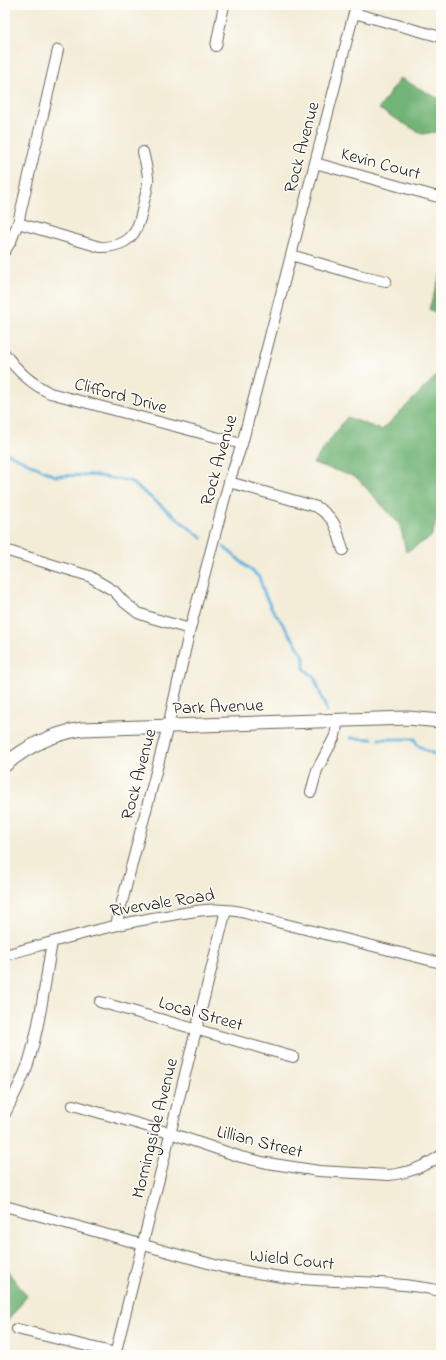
<svg xmlns="http://www.w3.org/2000/svg" width="446" height="1360" viewBox="0 0 446 1360" font-family="'Indie Flower',sans-serif">
<style>
.forest{fill:#72b477;stroke:#47684a}
.lines{fill:none;stroke-linecap:round;stroke-linejoin:round}
.stream{stroke:#65b3de;stroke-width:3}
.minor-casing{stroke:#67655d;stroke-width:12}
.tertiary-casing{stroke:#67655d;stroke-width:15}
.minor{stroke:#fff;stroke-width:10}
.tertiary{stroke:#fff;stroke-width:13}
.labels{text-anchor:middle;stroke-width:3;stroke-linejoin:round;paint-order:stroke}
.street-label{font-size:18px;fill:#1c1c1c;stroke:#fdfcf7}
</style>
<rect width="100%" height="100%" fill="#fdfcf7"/>
<filter id="ink" filterUnits="userSpaceOnUse"><feTurbulence type="fractalNoise" baseFrequency=".025" numOctaves="2"/><feDisplacementMap in="SourceGraphic" scale="8" xChannelSelector="R" yChannelSelector="G"/><feConvolveMatrix kernelMatrix="1 2 1 2 8 2 1 2 1" color-interpolation-filters="sRGB"/></filter>
<filter id="wash" filterUnits="userSpaceOnUse"><feTurbulence type="fractalNoise" baseFrequency=".012" numOctaves="4" result="noise"/><feDisplacementMap in="SourceGraphic" scale="16" xChannelSelector="R" yChannelSelector="G"/><feGaussianBlur stdDeviation="0.9" result="paint"/><feColorMatrix in="noise" values="0 0 0 0 0 0 0 0 0 0 0 0 0 0 0 0 0 1.4 0 .05"/><feComposite in="paint" operator="in"/></filter>
<g filter="url(#wash)">
<rect width="100%" height="100%" fill="#f3ecd7"/>
<path class="forest" d="M 400,78 L 441,100 L 441,131 L 422,134 L 379,109 Z
M 441,273 L 441,315 L 429,309 Z
M 441,371 L 441,509 L 431,537 L 406,552 L 400,525 L 356,477 L 313,463 L 347,417 L 382,430 Z
M 5,1268 L 27,1296 L 6,1323 L 5,1322 Z"/>
<g class="lines">
<path class="stream" d="M 5,452 L 55,476 L 91,475 L 130,481 L 202,538
M 224,547 L 259,577 L 265,595 L 271,607 L 295,642 L 304,657 L 304,668 L 309,673 L 314,676 L 327,712
M 350,738 L 372,739
M 379,739 L 415,739 L 417,745 L 441,758"/>
</g>
</g>
<g filter="url(#ink)">
<g class="lines">
<defs>
<path id="minor" d="M 354,13 L 441,37
M 216,46 L 224,5
M 315,163 L 438,197
M 18,223 L 100,247 C 133,247 139,230 144,201 C 146,194 149,184 148,177 C 147,169 145,160 143,152
M 5,251 L 11,241 L 18,223 L 58,50
M 291,255 L 362,276 L 386,281
M 5,354 C 17,371 30,383 50,393 L 242,444
M 229,482 L 317,507 C 337,520 336,528 343,550
M 5,550 L 89,576 L 114,591 L 124,602 L 138,613 L 152,618 L 190,629
M 311,792 L 317,770 L 335,736 L 338,720
M 116,925 L 168,726 L 190,629 L 229,482 L 242,444 L 356,5
M 5,955 C 60,940 115,923 172,915 C 190,912 208,908 226,910 C 240,910 252,915 265,919 L 441,963
M 100,1002 L 293,1057
M 73,1105 L 170,1133 L 241,1157 L 267,1163 L 319,1171 L 389,1175 C 408,1173 425,1167 441,1155
M 5,1114 C 13,1097 22,1081 28,1064 C 40,1025 45,983 52,942
M 5,1206 L 222,1267 C 244,1271 266,1275 289,1278 C 339,1283 391,1280 441,1291
M 17,1329 L 124,1355
M 115,1355 L 226,910"/>
<path id="tertiary" d="M 5,765 C 28,745 52,734 82,729 L 408,718 L 441,721"/>
</defs>
<use href="#minor" class="minor-casing"/>
<use href="#tertiary" class="tertiary-casing"/>
<use href="#minor" class="minor"/>
<use href="#tertiary" class="tertiary"/>
</g>
</g>
<g class="labels">
<g class="street-label">
<text transform="translate(301 147) rotate(-75)" y="6">Rock Avenue</text>
<text transform="translate(381 163) rotate(15)" y="6">Kevin Court</text>
<text transform="translate(121 395) rotate(15)" y="6">Clifford Drive</text>
<text transform="translate(218 460) rotate(-74)" y="6">Rock Avenue</text>
<text transform="translate(218 706) rotate(-2)" y="6">Park Avenue</text>
<text transform="translate(138 774) rotate(-75)" y="6">Rock Avenue</text>
<text transform="translate(162 902) rotate(-9)" y="6">Rivervale Road</text>
<text transform="translate(201 1013) rotate(16)" y="6">Local Street</text>
<text transform="translate(154 1128) rotate(-76)" y="6">Morningside Avenue</text>
<text transform="translate(260 1141) rotate(14)" y="6">Lillian Street</text>
<text transform="translate(292 1259) rotate(6)" y="6">Wield Court</text>
</g>
</g>
<rect width="446" height="1360" fill="none" stroke="#fdfcf7" stroke-width="20"/>
</svg>
